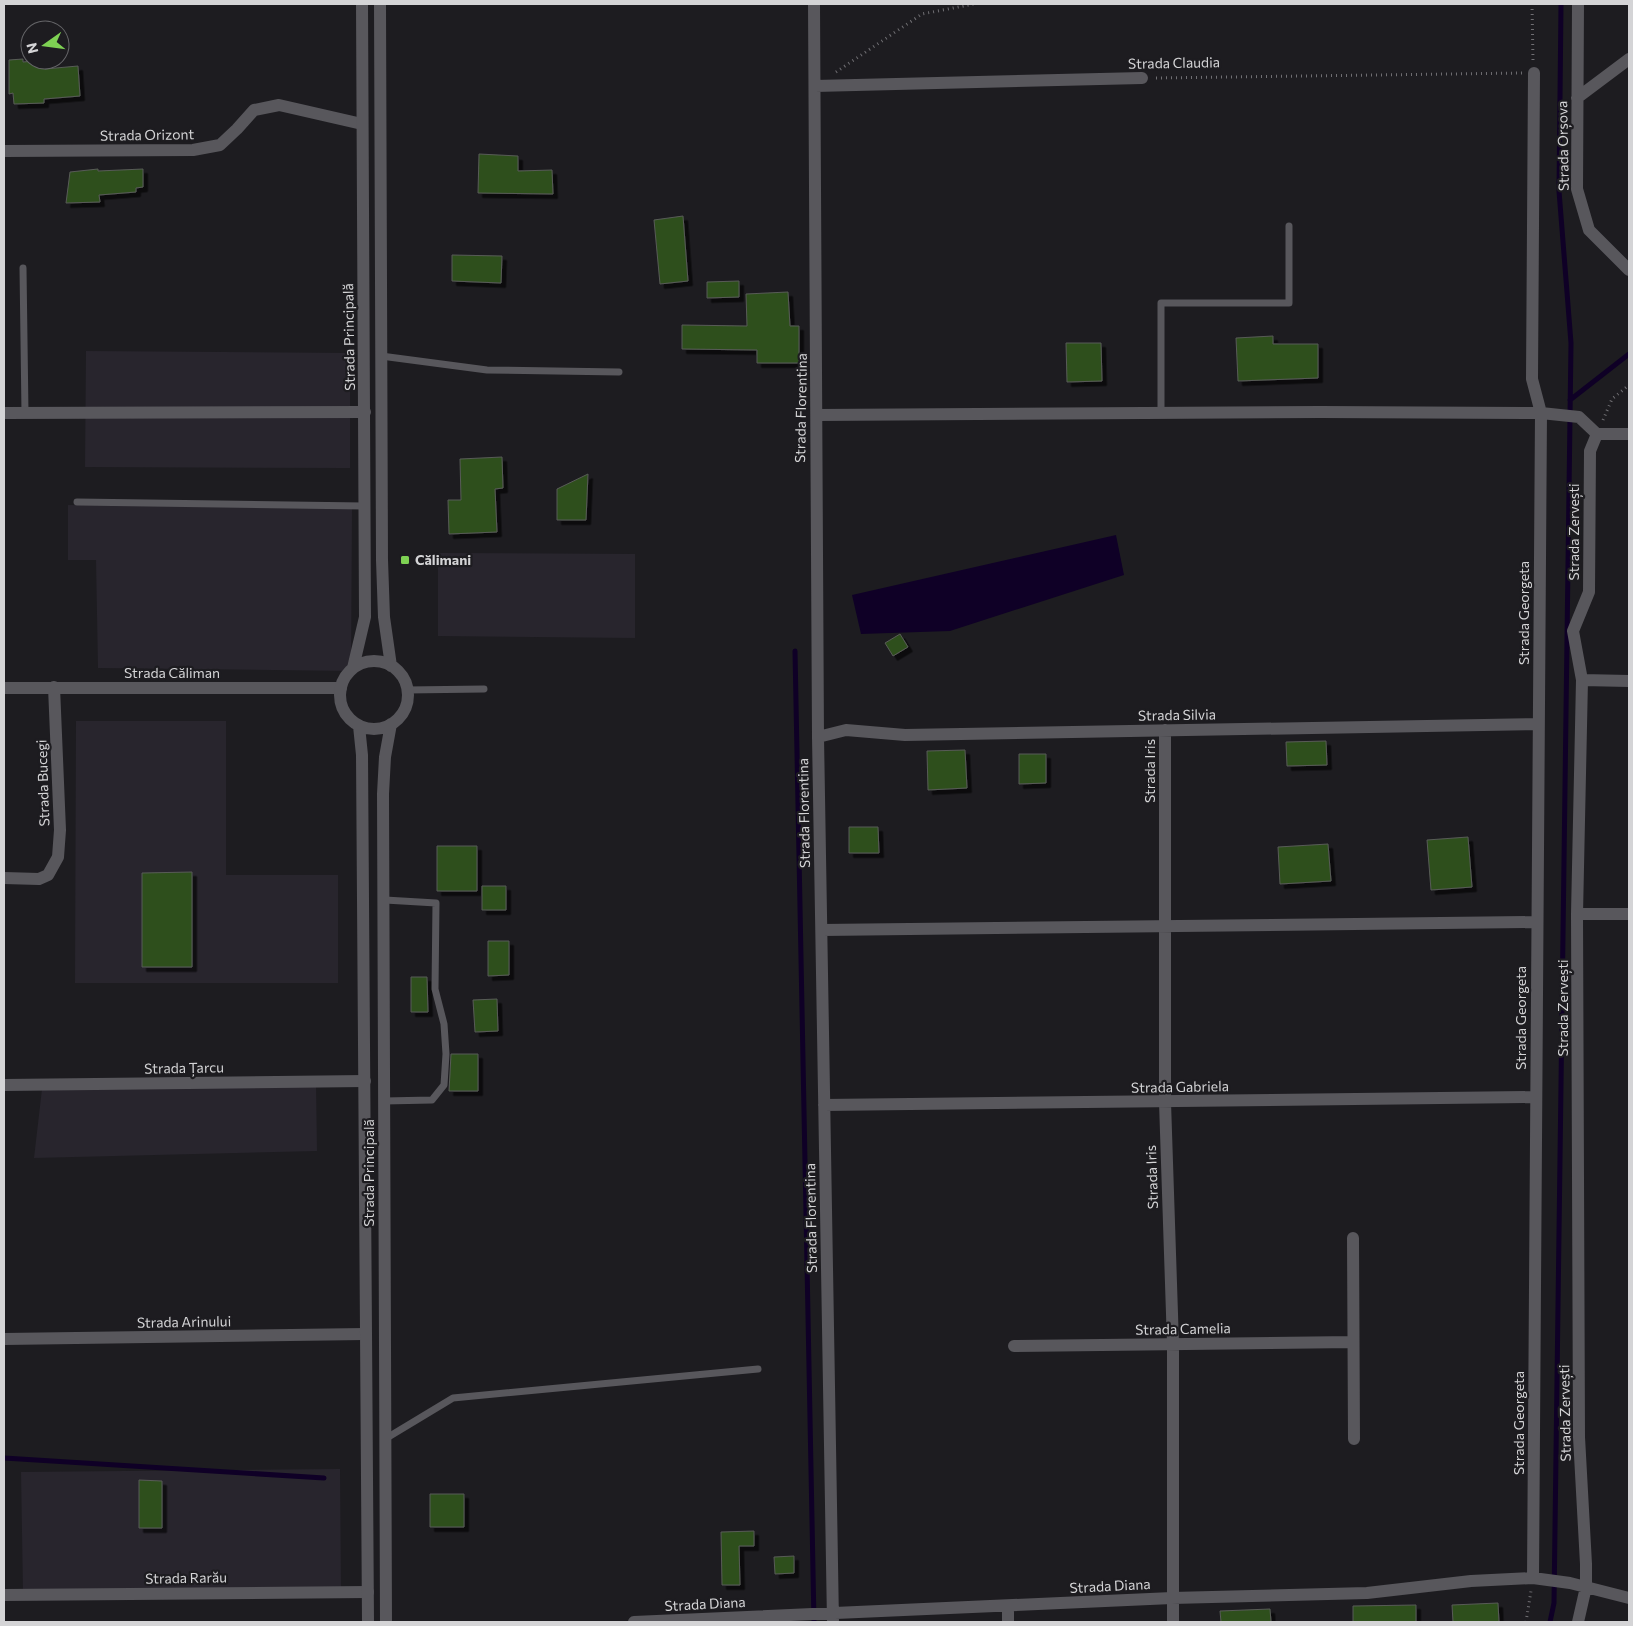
<svg xmlns="http://www.w3.org/2000/svg" width="1633" height="1626" viewBox="0 0 1633 1626" font-family="Commissioner,sans-serif">
<style>
.built{fill:#28252d}
.water{fill:#0f0026}
.lines{fill:none;stroke-linecap:round;stroke-linejoin:round}
.stream{stroke:#0f0026;stroke-width:5}
.building{fill:#2f501e;stroke:#585b57;filter:url(#shadow)}
.path{stroke:#706f73;stroke-width:3;stroke-dasharray:1 4;stroke-linecap:butt}
.lane{stroke:#58575c;stroke-width:7}
.street{stroke:#58575c;stroke-width:12}
.secondary{stroke:#58575c;stroke-width:12}
.poi-dot{fill:#7ed153;stroke:#1d1c20;stroke-width:2}
.labels{text-anchor:middle;stroke-width:4.5;stroke-linejoin:round;paint-order:stroke}
.street-label{font-size:14px;fill:#d4d4d6;stroke:#1d1c20}
.poi-label{font-size:14px;font-weight:bold;fill:#d4d4d6;stroke:#1d1c20;text-anchor:start}
</style>
<defs>
<filter id="shadow"><feDropShadow dx="4.5" dy="4.5" stdDeviation="0" flood-color="#0009"/></filter>
</defs>
<rect width="100%" height="100%" fill="#1d1c20"/>
<path class="built" d="M 86,351 L 350,353 L 350,468 L 85,467 Z
M 68,505 L 352,508 L 351,671 L 98,668 L 96,560 L 68,560 Z
M 438,553 L 635,554 L 635,638 L 438,636 Z
M 76,721 L 226,721 L 226,875 L 338,875 L 338,983 L 75,983 Z
M 316,1082 L 317,1151 L 34,1158 L 42,1089 Z
M 340,1469 L 341,1589 L 23,1592 L 21,1472 Z"/>
<path class="water" d="M 1116,535 L 1124,575 L 950,631 L 861,634 L 852,595 Z"/>
<g class="lines">
<path class="stream" d="M 1570,400 L 1629,354
M 795,651 L 814,1622
M 4,1458 L 324,1478
M 1550,1622 L 1554,1603 L 1571,343 L 1559,191 L 1561,4"/>
</g>
<path class="building" d="M 23,59 L 23,62 L 45,60 L 45,69 L 78,66 L 80,96 L 44,99 L 44,103 L 14,104 L 13,93 L 9,94 L 9,60 Z
M 479,154 L 518,156 L 518,171 L 552,170 L 553,194 L 478,193 Z
M 98,169 L 98,171 L 143,169 L 143,187 L 136,188 L 136,192 L 99,195 L 100,202 L 66,203 L 70,172 Z
M 683,216 L 688,281 L 660,284 L 654,220 Z
M 452,255 L 502,256 L 501,283 L 452,281 Z
M 739,281 L 739,297 L 707,298 L 707,282 Z
M 788,292 L 790,326 L 799,326 L 799,363 L 757,363 L 757,350 L 682,349 L 682,325 L 747,326 L 746,294 Z
M 1273,336 L 1273,344 L 1318,344 L 1318,378 L 1238,381 L 1236,338 Z
M 1066,343 L 1101,343 L 1102,381 L 1067,382 Z
M 502,457 L 503,488 L 495,489 L 497,532 L 449,534 L 448,500 L 461,500 L 460,459 Z
M 588,474 L 586,520 L 557,520 L 557,489 Z
M 900,634 L 908,647 L 893,656 L 885,643 Z
M 1326,741 L 1327,765 L 1287,766 L 1286,742 Z
M 965,750 L 967,788 L 928,790 L 927,751 Z
M 1019,754 L 1046,754 L 1046,783 L 1019,784 Z
M 849,827 L 878,827 L 879,853 L 849,853 Z
M 1468,837 L 1472,887 L 1431,890 L 1427,840 Z
M 1328,844 L 1331,881 L 1280,884 L 1278,847 Z
M 437,846 L 477,846 L 477,891 L 437,891 Z
M 192,872 L 192,967 L 142,967 L 142,873 Z
M 482,886 L 506,886 L 506,910 L 482,910 Z
M 488,941 L 509,941 L 509,975 L 488,976 Z
M 411,977 L 427,977 L 428,1012 L 411,1012 Z
M 497,999 L 498,1031 L 475,1032 L 473,1000 Z
M 451,1054 L 478,1054 L 478,1091 L 449,1091 Z
M 139,1480 L 162,1481 L 162,1528 L 139,1528 Z
M 430,1494 L 464,1494 L 464,1527 L 430,1527 Z
M 754,1531 L 754,1546 L 739,1546 L 740,1585 L 722,1585 L 721,1532 Z
M 794,1556 L 794,1573 L 775,1574 L 774,1557 Z
M 1498,1603 L 1499,1622 L 1453,1622 L 1452,1605 Z
M 1416,1605 L 1416,1622 L 1353,1622 L 1353,1606 Z
M 1270,1609 L 1271,1622 L 1221,1622 L 1220,1611 Z"/>
<g class="lines">
<path class="path" d="M 1532,4 L 1533,61
M 836,72 L 922,14 L 974,4
M 1156,78 L 1522,73
M 1603,420 L 1612,399 L 1629,385
M 1526,1622 L 1531,1591"/>
<path class="lane" d="M 23,268 L 25,413
M 381,356 L 487,370 L 619,372
M 1161,413 L 1161,303 L 1289,303 L 1289,226
M 77,502 L 364,506
M 407,690 L 484,689
M 384,1101 L 432,1100 L 444,1085 L 446,1054 L 444,1024 L 435,989 L 436,903 L 385,900
M 385,1439 L 453,1398 L 758,1369"/>
<path class="street" d="M 814,4 L 818,737 L 833,1622
M 1578,4 L 1577,189 L 1589,230 L 1629,270
M 815,86 L 1142,78
M 1577,98 L 1629,59
M 4,151 L 193,150 L 220,145 L 237,129 L 254,110 L 279,105 L 362,124
M 4,413 L 365,412
M 817,415 L 1320,412 L 1541,413 L 1579,417 L 1597,434
M 1597,434 L 1629,434
M 1582,680 L 1629,681
M 4,688 L 341,688
M 1165,730 L 1165,1102 L 1173,1344 L 1173,1622
M 818,737 L 846,730 L 905,735 L 1538,724
M 4,878 L 39,879 L 48,875 L 58,857 L 60,830 L 54,687
M 1577,914 L 1629,914
M 822,930 L 1537,922
M 4,1085 L 365,1081
M 824,1105 L 1536,1097
M 1353,1238 L 1354,1439
M 4,1339 L 365,1334
M 1014,1346 L 1353,1342
M 1533,1578 L 1541,413 L 1532,379 L 1534,73
M 4,1595 L 368,1592
M 634,1622 L 1172,1598 L 1367,1593 L 1471,1581 L 1533,1578 L 1570,1583 L 1629,1598
M 1008,1622 L 1008,1606
M 1578,1622 L 1586,1587 L 1586,1564 L 1579,1437 L 1577,914 L 1582,680 L 1573,631 L 1589,592 L 1590,451 L 1597,434"/>
<path class="secondary" d="M 380,4 L 382,560 L 384,617 L 391,666
M340 695a34 34 0 1 1 68 0a34 34 0 1 1-68 0Z
M 353,668 L 365,617 L 362,4
M 359,726 L 362,755 L 368,1622
M 386,1622 L 383,794 L 385,757 L 391,724"/>
</g>
<rect class="poi-dot" x="400" y="555" width="10" height="10" rx="2.5"/>
<g class="labels">
<g class="street-label">
<text transform="translate(1174 63) rotate(-1)" y="5">Strada Claudia</text>
<text transform="translate(147 135) rotate(-1)" y="5">Strada Orizont</text>
<text transform="translate(1563 146) rotate(-91)" y="5">Strada Orșova</text>
<text transform="translate(349 337) rotate(-91)" y="5">Strada Principală</text>
<text transform="translate(801 408) rotate(-89)" y="5">Strada Florentina</text>
<text transform="translate(1574 532) rotate(-90)" y="5">Strada Zervești</text>
<text transform="translate(1524 613) rotate(-90)" y="5">Strada Georgeta</text>
<text x="172" y="678">Strada Căliman</text>
<text transform="translate(1177 715) rotate(-1)" y="5">Strada Silvia</text>
<text transform="translate(1150 771) rotate(-90)" y="5">Strada Iris</text>
<text transform="translate(43 783) rotate(-92)" y="5">Strada Bucegi</text>
<text transform="translate(804 813) rotate(-91)" y="5">Strada Florentina</text>
<text transform="translate(1563 1008) rotate(-90)" y="5">Strada Zervești</text>
<text transform="translate(1521 1018) rotate(-90)" y="5">Strada Georgeta</text>
<text transform="translate(184 1068) rotate(-1)" y="5">Strada Țarcu</text>
<text transform="translate(1180 1087) rotate(-1)" y="5">Strada Gabriela</text>
<text transform="translate(369 1173) rotate(-90)" y="5">Strada Principală</text>
<text transform="translate(1152 1177) rotate(-92)" y="5">Strada Iris</text>
<text transform="translate(811 1218) rotate(-91)" y="5">Strada Florentina</text>
<text transform="translate(184 1322) rotate(-1)" y="5">Strada Arinului</text>
<text transform="translate(1183 1329) rotate(-1)" y="5">Strada Camelia</text>
<text transform="translate(1565 1413) rotate(-91)" y="5">Strada Zervești</text>
<text transform="translate(1519 1423) rotate(-90)" y="5">Strada Georgeta</text>
<text transform="translate(186 1578) rotate(-1)" y="5">Strada Rarău</text>
<text transform="translate(1110 1586) rotate(-3)" y="5">Strada Diana</text>
<text transform="translate(705 1604) rotate(-3)" y="5">Strada Diana</text>
</g>
<g class="poi-label">
<text x="415" y="565">Călimani</text>
</g>
</g>
<rect width="1633" height="1626" fill="none" stroke="#d4d4d6" stroke-width="10"/>
<g transform="translate(45 45) rotate(256)"><circle r="24" fill="#1d1c20" stroke="#666669"/>
<path d="M0-4L9 19L0 12L-9 19Z" fill="#7ed153"/>
<text y="-8" font-size="14" font-weight="bold" text-anchor="middle" fill="#d4d4d6">N</text>
</g>
</svg>
